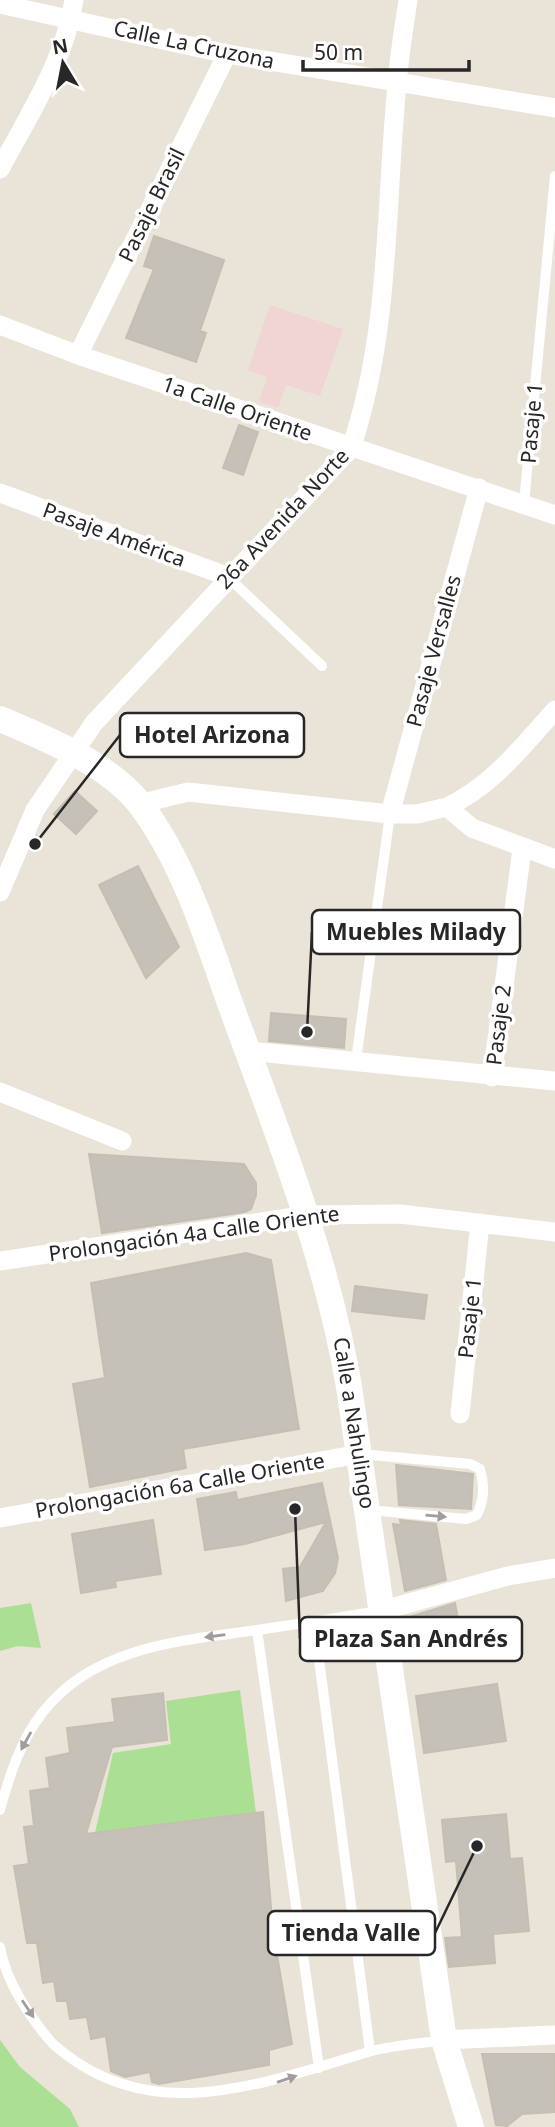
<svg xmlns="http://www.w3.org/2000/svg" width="555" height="2127" viewBox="0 0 555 2127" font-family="'Noto Sans',sans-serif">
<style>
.medical{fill:#f1d5d5}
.green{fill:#abe094}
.building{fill:#c5c0b8;stroke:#c4bfb2;stroke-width:2}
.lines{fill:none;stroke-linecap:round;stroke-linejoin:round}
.lane{stroke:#fff;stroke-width:10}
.street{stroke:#fff;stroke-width:19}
.secondary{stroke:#fff;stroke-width:26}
.oneway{fill:#9e9e9e}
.labels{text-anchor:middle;stroke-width:7;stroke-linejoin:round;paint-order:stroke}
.street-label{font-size:21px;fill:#272727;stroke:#fff}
.leader{fill:none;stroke:#272727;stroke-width:2.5}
.callout-dot{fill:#272727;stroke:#fff;stroke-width:2.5}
.callout{fill:#fff;stroke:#272727;stroke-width:2.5}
.callout-label{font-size:23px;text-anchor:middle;font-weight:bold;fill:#272727}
</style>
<rect width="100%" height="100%" fill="#eae3d8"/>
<path class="medical" d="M 270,305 L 343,329 L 320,396 L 286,385 L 278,408 L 259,402 L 267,377 L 248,371 Z"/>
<path class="green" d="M 31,1603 L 41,1648 L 18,1646 L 0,1651 L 0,1608 Z
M 240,1690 L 256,1813 L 95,1833 L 113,1753 L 171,1744 L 166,1701 Z
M 0,2040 L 20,2067 L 70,2109 L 79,2127 L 0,2127 Z"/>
<path class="building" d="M 154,236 L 224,260 L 200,331 L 206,333 L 196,362 L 126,338 L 154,269 L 144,266 Z
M 239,425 L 258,432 L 243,475 L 223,468 Z
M 75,791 L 97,811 L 76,834 L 54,814 Z
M 138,866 L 179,947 L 146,978 L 99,885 Z
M 271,1013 L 346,1019 L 344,1048 L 269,1041 Z
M 89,1154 L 244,1164 L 256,1183 L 256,1195 L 251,1209 L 245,1212 L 102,1233 Z
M 246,1253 L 271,1260 L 299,1429 L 183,1449 L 186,1468 L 90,1487 L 73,1384 L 105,1378 L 91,1283 Z
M 355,1286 L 427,1295 L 424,1319 L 352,1311 Z
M 396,1465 L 473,1474 L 471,1509 L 399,1505 Z
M 322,1483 L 338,1558 L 335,1573 L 323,1591 L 286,1601 L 283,1569 L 300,1567 L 326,1522 L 245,1544 L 205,1550 L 197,1499 L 236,1492 L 237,1500 Z
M 153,1520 L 161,1574 L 115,1581 L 116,1587 L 81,1593 L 72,1534 Z
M 400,1520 L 436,1524 L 446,1580 L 405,1591 L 393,1524 L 401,1525 Z
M 455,1603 L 463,1647 L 412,1649 L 406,1618 Z
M 497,1684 L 506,1741 L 424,1753 L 416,1696 Z
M 163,1693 L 167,1740 L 112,1747 L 86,1834 L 263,1812 L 273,1931 L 292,2044 L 269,2050 L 269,2065 L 159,2084 L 152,2082 L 150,2072 L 125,2077 L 111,2071 L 106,2036 L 91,2039 L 87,2017 L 70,2019 L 67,2001 L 57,2001 L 54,1981 L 43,1983 L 37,1943 L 27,1943 L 14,1866 L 29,1864 L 24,1827 L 34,1826 L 30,1791 L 50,1788 L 46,1758 L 70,1753 L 67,1728 L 115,1722 L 112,1699 Z
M 506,1814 L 510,1859 L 522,1858 L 529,1931 L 493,1934 L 495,1963 L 449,1967 L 445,1938 L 462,1937 L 456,1861 L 446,1862 L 442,1820 Z
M 482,2054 L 555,2054 L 555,2112 L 522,2114 L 507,2126 L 496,2125 Z"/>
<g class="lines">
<path class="lane" d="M 524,503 L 555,176
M 229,578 L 322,666
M 356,1060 L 390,814
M 360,1454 L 470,1464 L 480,1469 C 485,1485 484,1500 477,1515 L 466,1519 L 369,1510
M 314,1621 L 370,2051
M 257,1630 L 319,2068
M 0,1810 C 9,1777 21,1739 43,1712 C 94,1646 181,1641 257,1630 C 298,1624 339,1618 379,1611
M 0,1947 C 6,1982 30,2018 53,2044 C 148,2127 252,2087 365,2053 C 390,2045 418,2044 444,2040"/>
<path class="street" d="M 0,4 L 227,54 L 555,108
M 0,169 C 28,116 65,61 74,0
M 0,325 L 78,355 L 555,515
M 78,355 L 227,54
M 0,493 L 229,577
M 139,804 L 188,792 L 390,814 L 417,814 L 447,807 L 472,828 L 555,859
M 447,807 C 493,785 521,748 555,710
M 390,814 L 479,488
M 0,892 L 35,810 L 94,723 L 351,448 C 391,330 385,207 397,85 C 399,56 404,28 408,0
M 248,1051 L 555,1081
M 492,1077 L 522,849
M 0,1092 L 122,1141
M 0,1261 L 308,1215 L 400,1214 L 555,1232
M 460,1414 L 480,1223
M 0,1518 L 360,1454
M 380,1611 L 508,1576 L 555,1568
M 444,2040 L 555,2035"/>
<path class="secondary" d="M 0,719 C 45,738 109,764 140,804 C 186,865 209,945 235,1017 C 280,1139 327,1258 349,1387 L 444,2040 L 471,2127"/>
</g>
<defs><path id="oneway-solid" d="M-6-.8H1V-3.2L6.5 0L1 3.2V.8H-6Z" transform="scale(1.75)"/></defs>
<g class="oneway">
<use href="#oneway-solid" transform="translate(436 1516) rotate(5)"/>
<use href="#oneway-solid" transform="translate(215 1636) rotate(172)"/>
<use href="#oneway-solid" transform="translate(26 1741) rotate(119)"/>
<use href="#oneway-solid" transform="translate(28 2009) rotate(56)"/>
<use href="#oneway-solid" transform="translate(287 2079) rotate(-19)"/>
</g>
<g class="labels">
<g class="street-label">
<text transform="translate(194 45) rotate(12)" y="7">Calle La Cruzona</text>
<text transform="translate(152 205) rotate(-64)" y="7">Pasaje Brasil</text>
<text transform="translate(237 409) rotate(19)" y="7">1a Calle Oriente</text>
<text transform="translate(532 423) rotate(-85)" y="7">Pasaje 1</text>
<text transform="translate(283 519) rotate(-47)" y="7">26a Avenida Norte</text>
<text transform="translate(114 535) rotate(20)" y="7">Pasaje América</text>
<text transform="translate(434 651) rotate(-75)" y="7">Pasaje Versalles</text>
<text transform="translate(499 1025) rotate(-83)" y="7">Pasaje 2</text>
<text transform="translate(194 1234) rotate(-8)" y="7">Prolongación 4a Calle Oriente</text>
<text transform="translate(470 1318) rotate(-84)" y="7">Pasaje 1</text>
<text transform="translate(354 1423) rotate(81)" y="7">Calle a Nahulingo</text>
<text transform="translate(180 1486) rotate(-10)" y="7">Prolongación 6a Calle Oriente</text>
</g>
</g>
<path class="leader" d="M35 844L120 735M307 1032L312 932M295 1509L300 1639M477 1846L435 1933"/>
<g class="callout-dot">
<circle cx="35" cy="844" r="7"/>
<circle cx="307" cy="1032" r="7"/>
<circle cx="295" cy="1509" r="7"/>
<circle cx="477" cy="1846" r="7"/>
</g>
<g class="callout">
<rect x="120" y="713" width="184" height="44" rx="7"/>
<rect x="312" y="910" width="208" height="44" rx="7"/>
<rect x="300" y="1617" width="222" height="44" rx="7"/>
<rect x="268" y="1911" width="167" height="44" rx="7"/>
</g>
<g class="callout-label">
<text x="212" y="743">Hotel Arizona</text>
<text x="416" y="940">Muebles Milady</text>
<text x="411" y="1647">Plaza San Andrés</text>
<text x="351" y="1941">Tienda Valle</text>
</g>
<g transform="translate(63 63) rotate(350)" stroke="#ffffff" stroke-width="5" paint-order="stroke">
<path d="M0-5L12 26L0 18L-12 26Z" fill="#272727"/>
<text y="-10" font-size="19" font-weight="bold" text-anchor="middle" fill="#272727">N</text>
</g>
<path d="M303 60v10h166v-10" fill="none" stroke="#272727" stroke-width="3.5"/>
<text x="314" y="60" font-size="21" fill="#272727" stroke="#ffffff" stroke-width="5" paint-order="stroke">50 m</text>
</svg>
